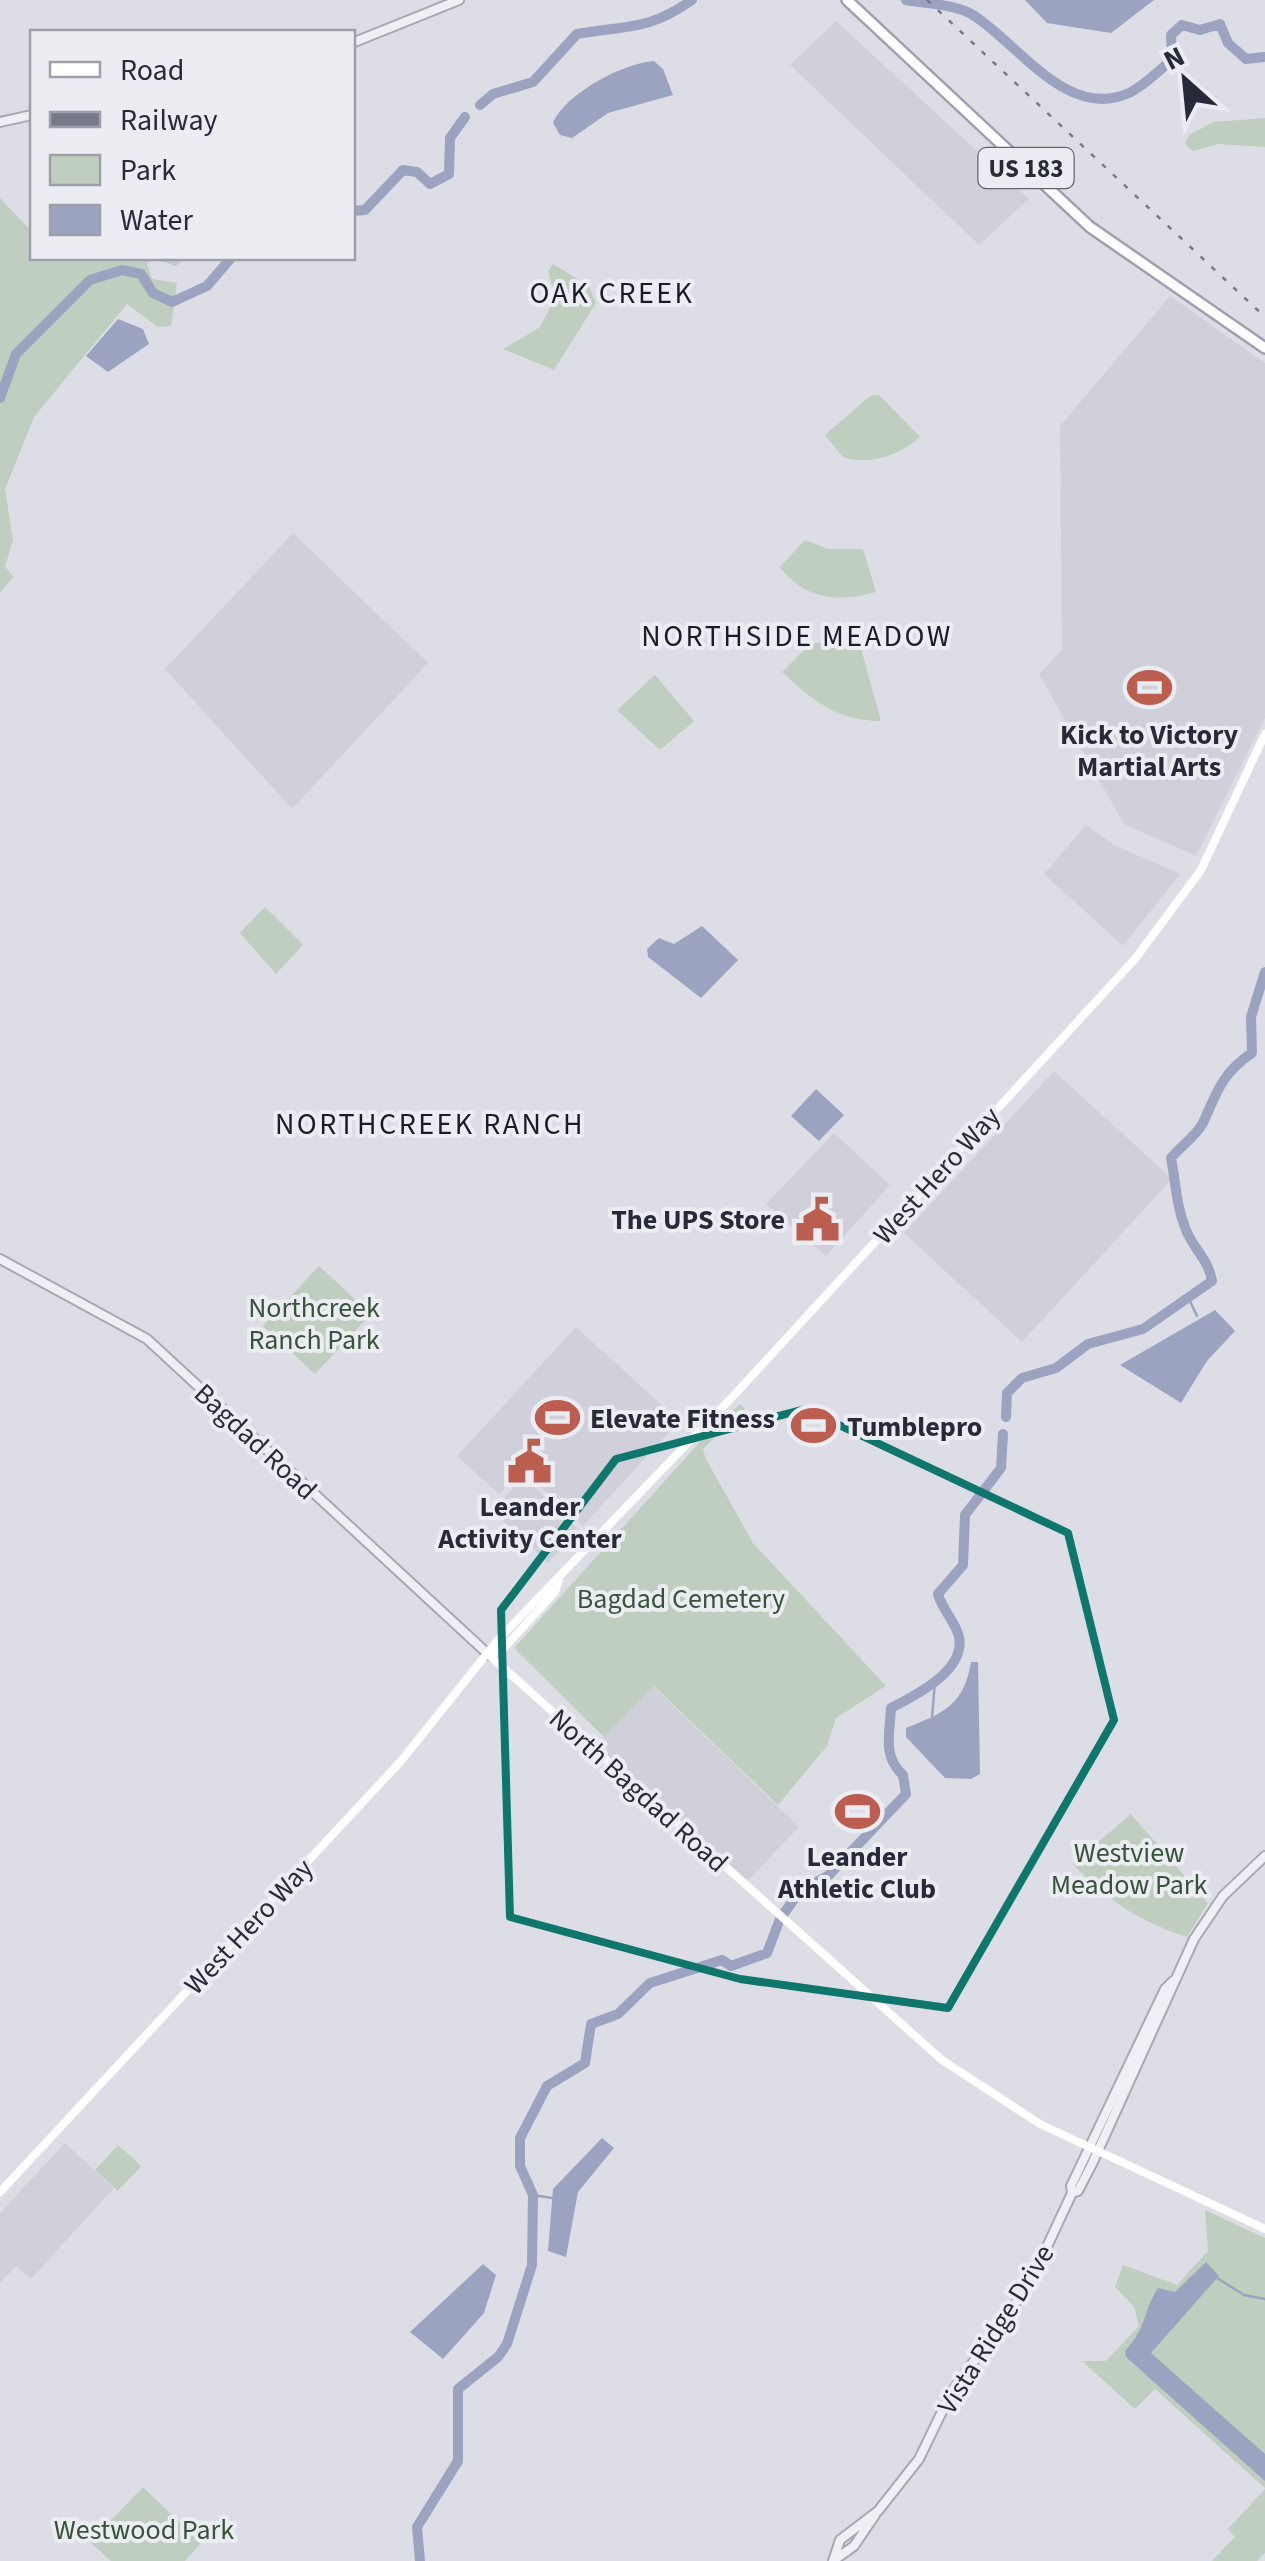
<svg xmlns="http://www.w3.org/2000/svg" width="1265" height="2561" viewBox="0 0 1265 2561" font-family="'Source Sans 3',sans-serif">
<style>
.built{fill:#cfd0d9}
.green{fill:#bfcebf}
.water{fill:#9ca3c1}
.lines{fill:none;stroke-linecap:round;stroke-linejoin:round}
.stream{stroke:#9ca3c1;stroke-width:2.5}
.river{stroke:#9ca3c1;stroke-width:10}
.tertiary-casing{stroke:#a7a8b1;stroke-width:12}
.primary-casing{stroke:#9ea0af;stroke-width:14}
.tertiary{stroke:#efeff4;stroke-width:8}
.secondary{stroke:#fff;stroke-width:8}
.primary{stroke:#fff;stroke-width:9}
.rail{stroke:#787a8c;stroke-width:2.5;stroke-dasharray:5 10;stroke-linecap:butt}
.marked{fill:none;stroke:#0f766e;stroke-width:8;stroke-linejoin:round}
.labels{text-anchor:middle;stroke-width:8;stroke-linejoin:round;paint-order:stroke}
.shield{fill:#ecedf3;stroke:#636471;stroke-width:2.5}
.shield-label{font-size:25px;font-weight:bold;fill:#282a39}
.poi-label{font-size:28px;font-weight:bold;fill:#282a39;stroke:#ecedf3}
.street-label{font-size:28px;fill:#282a39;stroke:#ecedf3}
.park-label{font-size:28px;fill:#37533a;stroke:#ecedf3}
.neighbourhood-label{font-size:30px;letter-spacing:2.5px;fill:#1b1b2a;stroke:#ecedf3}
</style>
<rect width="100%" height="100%" fill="#dddee5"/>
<path class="built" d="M 836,21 L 1029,199 L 979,245 L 790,65 Z
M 1170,296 L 1265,363 L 1265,718 L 1196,856 L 1124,824 L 1039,674 L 1062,650 L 1060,426 Z
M 293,533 L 428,663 L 292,809 L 165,669 Z
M 1086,825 L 1114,845 L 1180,874 L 1123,946 L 1044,874 Z
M 1054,1071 L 1172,1179 L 1022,1342 L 904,1233 Z
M 834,1133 L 890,1185 L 826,1256 L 766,1204 Z
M 576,1327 L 679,1421 L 583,1526 L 522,1470 L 499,1494 L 457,1456 Z
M 524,1477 L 579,1530 L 548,1563 L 492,1510 Z
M 653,1686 L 799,1827 L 744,1885 L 594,1747 Z
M 65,2143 L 114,2188 L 31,2279 L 16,2266 L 0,2283 L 0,2213 Z"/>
<path class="green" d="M 1265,118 L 1265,147 L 1218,144 L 1193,151 L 1185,144 L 1189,135 L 1214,122 Z
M 0,198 L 32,232 L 32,258 L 185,258 L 176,266 L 155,259 L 147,263 L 152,279 L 177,283 L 171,326 L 158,327 L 127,304 L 34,417 L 5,489 L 13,540 L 5,566 L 13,577 L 0,593 Z
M 553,264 L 589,286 L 596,303 L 554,370 L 503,349 L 540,327 L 555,298 L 548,271 Z
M 879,395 L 920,437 C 900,455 869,466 843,457 L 825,435 L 870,396 Z
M 805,540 L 828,549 L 863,549 L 876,592 C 839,603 805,600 780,567 Z
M 859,641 L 881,721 C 837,721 813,701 782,672 L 811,643 Z
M 655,675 L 694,721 L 660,750 L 617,710 Z
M 265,907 L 303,945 L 276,974 L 240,933 Z
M 319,1266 L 371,1314 L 315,1374 L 263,1326 Z
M 740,1404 L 745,1409 L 738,1423 L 730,1422 L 703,1449 L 706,1459 L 753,1543 L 886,1686 L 836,1718 L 827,1746 L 778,1805 L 654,1686 L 604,1737 L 514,1648 L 699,1443 Z
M 1131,1814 L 1208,1903 L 1187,1937 C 1141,1922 1106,1900 1073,1864 Z
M 118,2145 L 141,2166 L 118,2191 L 95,2170 Z
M 1205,2210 L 1265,2238 L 1265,2488 L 1155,2389 L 1135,2409 L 1082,2361 L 1106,2361 L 1139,2326 L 1134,2307 L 1115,2287 L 1123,2265 L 1177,2285 L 1208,2251 Z
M 143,2487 L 201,2543 L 185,2561 L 111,2561 L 90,2542 Z
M 1265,2489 L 1265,2553 L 1257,2561 L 1212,2561 L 1235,2537 L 1228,2529 Z"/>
<path class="water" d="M 1025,0 L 1154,0 L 1111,33 L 1047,23 Z
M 654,61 L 663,69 L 673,95 L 608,113 L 572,138 L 560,135 L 553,123 C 565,94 623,63 654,61 Z
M 118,319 L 143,329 L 149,344 L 108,372 L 86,356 Z
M 702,926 L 738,960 L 701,998 L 648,957 L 647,949 L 659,938 L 674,944 Z
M 816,1089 L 844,1115 L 819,1141 L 791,1116 Z
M 1215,1310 L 1235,1331 L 1207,1361 L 1181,1403 L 1120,1365 Z
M 971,1662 L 978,1662 L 980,1774 L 971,1779 L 945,1778 L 906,1737 L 906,1728 C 944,1713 964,1705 971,1662 Z
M 602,2138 L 614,2148 L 578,2192 L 566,2257 L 548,2251 L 553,2189 Z
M 1206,2262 L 1219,2276 L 1151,2353 L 1265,2454 L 1265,2481 L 1126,2357 L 1125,2351 C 1149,2324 1141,2315 1158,2288 L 1175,2292 Z
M 483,2264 L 496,2275 L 484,2313 L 443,2359 L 410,2332 Z"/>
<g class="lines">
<path class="stream" d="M 1188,1297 L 1197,1316
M 932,1717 L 935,1682
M 533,2195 L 552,2198
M 1217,2278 L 1244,2295 L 1265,2299"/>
<path class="river" d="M 906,0 C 926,4 956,4 973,15 C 1018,43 1067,121 1129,93 C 1144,86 1159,70 1172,60 L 1171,35 L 1182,25 L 1200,30 L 1220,24 L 1228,43 L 1246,59 L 1265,57
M 480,105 L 493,94 L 533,82 L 577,34 C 627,25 648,31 692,0
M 352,211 L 365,210 L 403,170 L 417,172 L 430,184 L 449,174 L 450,138 L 465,117
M 0,398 L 16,354 L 90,280 L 122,270 L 141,274 L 153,293 L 172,302 L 207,286 L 231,258
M 1006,1417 L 1007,1393 L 1022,1378 L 1056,1368 L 1088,1344 L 1143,1329 L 1212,1281 C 1208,1258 1194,1250 1186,1230 C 1176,1206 1176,1183 1171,1158 C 1180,1147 1197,1135 1203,1123 C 1217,1092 1222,1073 1252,1053 L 1251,1017 L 1265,972
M 420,2561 L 417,2527 L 458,2461 L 458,2389 L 498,2357 L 507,2344 L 532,2265 L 533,2195 L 520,2166 L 520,2138 L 547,2086 L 585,2063 L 591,2024 L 618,2014 L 650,1983 L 722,1960 L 731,1966 L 767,1953 L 780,1919 L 799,1892 L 829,1875 L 906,1794 L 903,1775 C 882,1756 890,1733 891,1708 C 914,1696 966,1671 959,1637 C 956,1622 942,1610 938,1594 L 963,1565 L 965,1515 L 1001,1468 L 1003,1434"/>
<defs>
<path id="tertiary" d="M 352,43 L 459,0
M 0,122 L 32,115
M 0,1259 L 147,1339 L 489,1655
M 1072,2193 L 1078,2191 L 1092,2164 L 1194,1939 L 1223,1896 L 1265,1856
M 833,2561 L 840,2540 L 878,2511 L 919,2459 L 951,2393 L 1030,2283 L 1072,2193 L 1071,2186 L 1165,1989 L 1173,1981
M 833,2561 L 854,2546 L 875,2515"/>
<path id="primary" d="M 847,0 L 1090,227 L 1265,348"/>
</defs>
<use href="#tertiary" class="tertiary-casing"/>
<use href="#primary" class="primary-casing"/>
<use href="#tertiary" class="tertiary"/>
<path class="secondary" d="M 489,1655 L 942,2060 L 1040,2124 L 1265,2229
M 489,1655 L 504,1648 L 555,1592 L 559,1580
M 0,2192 L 401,1761 L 497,1641 L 737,1392 L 1135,959 L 1201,870 L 1265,734"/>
<use href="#primary" class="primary"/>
<path class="rail" d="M 927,0 L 1265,317"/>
</g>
<path class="marked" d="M 805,1409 L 1068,1533 L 1114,1720 L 948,2008 L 740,1979 L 510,1917 L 501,1610 L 616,1459 Z"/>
<defs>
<symbol id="stadium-bare" viewBox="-9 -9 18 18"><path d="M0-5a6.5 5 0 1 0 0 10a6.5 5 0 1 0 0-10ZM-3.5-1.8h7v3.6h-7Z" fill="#bc5e4f" stroke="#ecedf3" stroke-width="2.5" paint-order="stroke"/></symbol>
<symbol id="civic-bare" viewBox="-9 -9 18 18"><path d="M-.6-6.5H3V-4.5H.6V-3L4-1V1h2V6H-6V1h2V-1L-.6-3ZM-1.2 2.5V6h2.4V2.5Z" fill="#bc5e4f" stroke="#ecedf3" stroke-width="2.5" paint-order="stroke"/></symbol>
</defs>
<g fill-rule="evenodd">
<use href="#stadium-bare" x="1118" y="656" width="63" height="63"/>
<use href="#civic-bare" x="786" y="1188" width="63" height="63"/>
<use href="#stadium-bare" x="526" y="1386" width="63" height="63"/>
<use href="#stadium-bare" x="782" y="1394" width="63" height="63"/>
<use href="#civic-bare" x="498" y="1430" width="63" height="63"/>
<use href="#stadium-bare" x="826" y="1780" width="63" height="63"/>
</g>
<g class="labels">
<rect class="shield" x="978.5" y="148" width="95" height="40" rx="8"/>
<g class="shield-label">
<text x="1026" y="177">US 183</text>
</g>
<g class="poi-label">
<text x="1149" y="744">Kick to Victory<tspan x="1149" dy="32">Martial Arts</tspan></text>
<text x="785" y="1229" text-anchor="end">The UPS Store</text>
<text x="590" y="1428" text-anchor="start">Elevate Fitness</text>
<text x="847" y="1436" text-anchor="start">Tumblepro</text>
<text x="530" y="1516">Leander<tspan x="530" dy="32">Activity Center</tspan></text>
<text x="857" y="1866">Leander<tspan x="857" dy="32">Athletic Club</tspan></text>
</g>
<g class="street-label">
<text transform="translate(936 1175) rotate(-48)" y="10">West Hero Way</text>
<text transform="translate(256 1441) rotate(43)" y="10">Bagdad Road</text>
<text transform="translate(639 1790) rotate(42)" y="10">North Bagdad Road</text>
<text transform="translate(248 1926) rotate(-47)" y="10">West Hero Way</text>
<text transform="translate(995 2329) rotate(-58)" y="10">Vista Ridge Drive</text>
</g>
<g class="park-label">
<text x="314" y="1317">Northcreek<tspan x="314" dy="32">Ranch Park</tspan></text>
<text x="681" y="1608">Bagdad Cemetery</text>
<text x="1129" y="1862">Westview<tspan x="1129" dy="32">Meadow Park</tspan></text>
<text x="144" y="2539">Westwood Park</text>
</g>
<g class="neighbourhood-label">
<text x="612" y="303">OAK CREEK</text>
<text x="797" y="646">NORTHSIDE MEADOW</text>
<text x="430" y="1134">NORTHCREEK RANCH</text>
</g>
</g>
<rect x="30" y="30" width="325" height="230" fill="#ecedf3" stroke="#9e9fa9" stroke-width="2.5"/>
<rect x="50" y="62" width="50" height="15" fill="#ffffff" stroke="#9e9fa9" stroke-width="2.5"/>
<text x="120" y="80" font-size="30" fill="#282a39">Road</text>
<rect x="50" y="112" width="50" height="15" fill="#787a8c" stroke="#9e9fa9" stroke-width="2.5"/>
<text x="120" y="130" font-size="30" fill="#282a39">Railway</text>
<rect x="50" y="155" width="50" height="30" fill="#bfcebf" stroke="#9e9fa9" stroke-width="2.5"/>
<text x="120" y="180" font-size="30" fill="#282a39">Park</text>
<rect x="50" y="205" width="50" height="30" fill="#9ca3c1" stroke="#9e9fa9" stroke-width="2.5"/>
<text x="120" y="230" font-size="30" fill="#282a39">Water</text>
<g transform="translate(1185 80) rotate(333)" stroke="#ecedf3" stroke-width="8" paint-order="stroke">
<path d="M0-8L18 38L0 25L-18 38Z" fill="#282a39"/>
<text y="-15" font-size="28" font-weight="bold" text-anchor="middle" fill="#282a39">N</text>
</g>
</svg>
